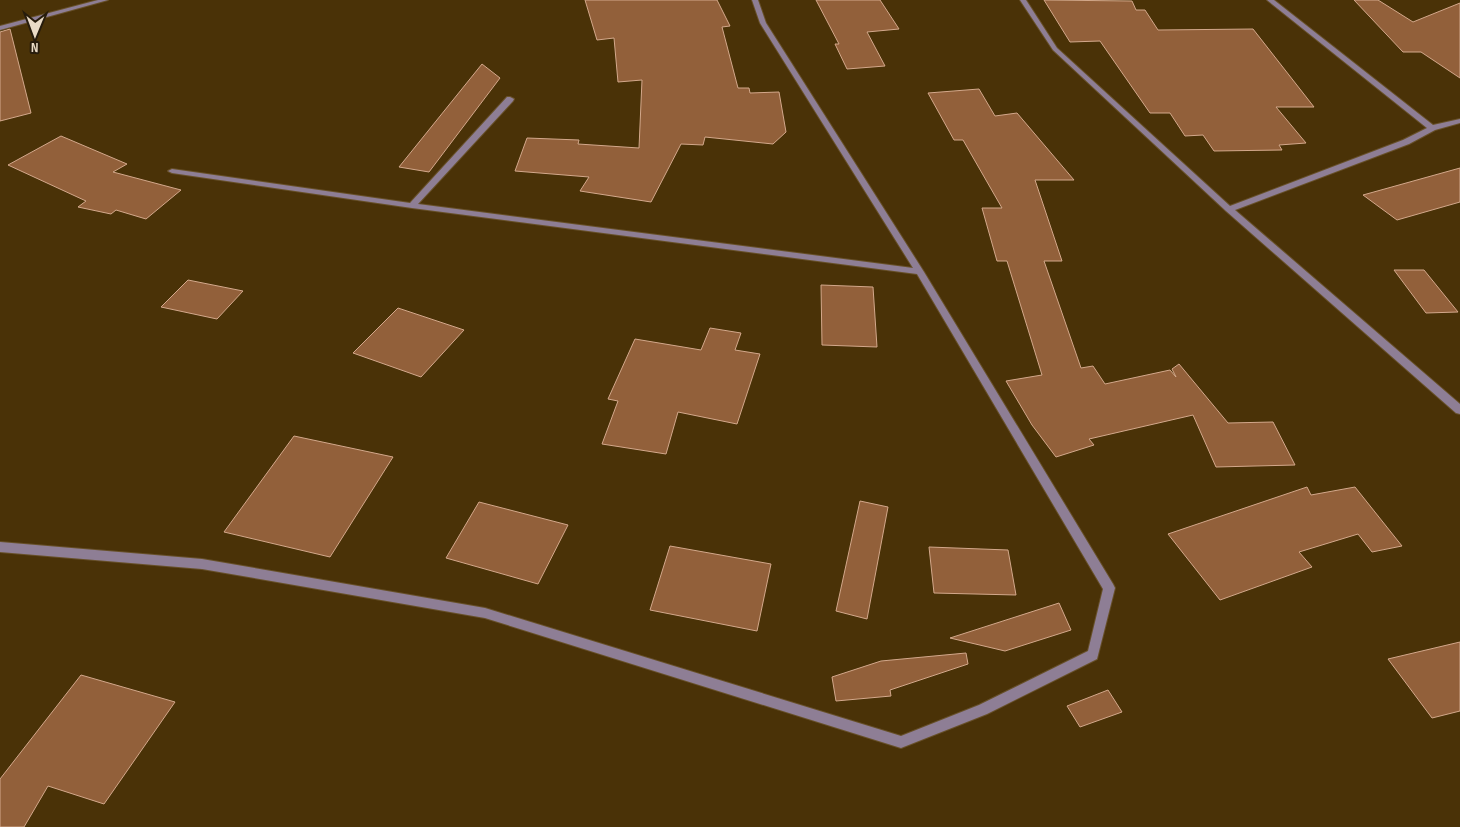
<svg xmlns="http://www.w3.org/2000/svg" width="1460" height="827" viewBox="0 0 1460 827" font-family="'Sofia Sans Condensed',sans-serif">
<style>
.building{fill:#92603a;stroke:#d3a88b}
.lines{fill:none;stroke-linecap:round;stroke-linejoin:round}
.minor-casing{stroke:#675029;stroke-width:2}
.minor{fill:#8e7e95;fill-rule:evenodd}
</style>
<rect width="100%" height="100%" fill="#4a3207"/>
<path class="building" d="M 585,0 L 717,0 L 730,26 L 722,27 L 738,88 L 749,88 L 750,93 L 779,92 L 786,132 L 773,144 L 705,137 L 703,145 L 681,144 L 651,202 L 580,191 L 589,177 L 515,171 L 527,138 L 579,140 L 578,144 L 639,148 L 642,80 L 618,82 L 614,38 L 597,40 Z
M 816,0 L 880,0 L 899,29 L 867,32 L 885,66 L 847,69 L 835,44 L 839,44 Z
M 1044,0 L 1132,1 L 1136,10 L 1145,10 L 1158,30 L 1253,29 L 1314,107 L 1276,107 L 1306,143 L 1279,145 L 1282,150 L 1214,151 L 1203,135 L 1185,136 L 1170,113 L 1150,113 L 1100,41 L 1070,42 Z
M 1354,0 L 1378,0 L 1413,22 L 1460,3 L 1460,78 L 1421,52 L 1403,52 Z
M 10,29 L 31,113 L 0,121 L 0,32 Z
M 482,64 L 500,78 L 429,172 L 399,167 Z
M 979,89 L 995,116 L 1017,113 L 1074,180 L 1035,180 L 1062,261 L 1044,261 L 1081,368 L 1093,366 L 1105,384 L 1170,370 L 1176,377 L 1172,369 L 1179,364 L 1228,423 L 1273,422 L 1295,465 L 1216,467 L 1193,415 L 1089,439 L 1094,445 L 1056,457 L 1032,425 L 1006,381 L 1042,375 L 1007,261 L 997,261 L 982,208 L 1002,208 L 963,140 L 954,140 L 928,93 Z
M 61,136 L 127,164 L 113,172 L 181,190 L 146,219 L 116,210 L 111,214 L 78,207 L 86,201 L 8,165 Z
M 1460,168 L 1460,202 L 1397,220 L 1363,195 Z
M 1394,270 L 1424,270 L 1458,312 L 1426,313 Z
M 188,280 L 243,291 L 217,319 L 161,307 Z
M 821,285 L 873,287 L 877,347 L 822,345 Z
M 398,308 L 464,330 L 421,377 L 353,353 Z
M 710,328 L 741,333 L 735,350 L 760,354 L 737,424 L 678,412 L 666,454 L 602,444 L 618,401 L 608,399 L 635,339 L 701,350 Z
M 294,436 L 393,457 L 330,557 L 224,532 Z
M 1307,487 L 1311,495 L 1355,487 L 1402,546 L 1372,552 L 1358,534 L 1299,552 L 1312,567 L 1220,600 L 1168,534 Z
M 860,501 L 888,507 L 867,619 L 836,611 Z
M 479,502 L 568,525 L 538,584 L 446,558 Z
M 670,546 L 771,564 L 757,631 L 650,610 Z
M 929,547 L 1008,550 L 1016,595 L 934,593 Z
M 1059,603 L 1071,630 L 1005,651 L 950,638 Z
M 1460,642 L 1460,711 L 1432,718 L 1388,659 Z
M 966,653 L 968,664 L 890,690 L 891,696 L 836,701 L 832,677 L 881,661 Z
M 81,675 L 175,702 L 104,804 L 48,786 L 24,827 L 0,827 L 0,779 Z
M 1108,690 L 1122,712 L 1080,727 L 1067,706 Z"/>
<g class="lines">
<defs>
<path id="minor" d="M 98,0 L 108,0 L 0,30 L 0,26 Z
M 752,0 L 758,0 L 766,23 L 924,272 L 1113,584 L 1115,588 L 1097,659 L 987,714 L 901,748 L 485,618 L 202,569 L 0,552 L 0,542 L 202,559 L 485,608 L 901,736 L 979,705 L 1088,651 L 1103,589 L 917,274 L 412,208 L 172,173 L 168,171 L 172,169 L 410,203 L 507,97 L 510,97 L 514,99 L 513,101 L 418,204 L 913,268 L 760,23 Z
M 1020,0 L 1026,0 L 1057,48 L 1230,206 L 1403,140 L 1427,128 L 1267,0 L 1274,0 L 1433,125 L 1460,119 L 1460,123 L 1435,130 L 1409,144 L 1235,210 L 1460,404 L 1460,414 L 1456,413 L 1226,211 L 1053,50 Z"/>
</defs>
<use href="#minor" class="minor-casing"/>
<use href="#minor" class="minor"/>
</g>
<g transform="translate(35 35) rotate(181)" stroke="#271c0c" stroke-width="4" paint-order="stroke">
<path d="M0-4L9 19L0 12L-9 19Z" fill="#eadbc6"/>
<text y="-8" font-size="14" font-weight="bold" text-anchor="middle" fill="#eadbc6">N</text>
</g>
</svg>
